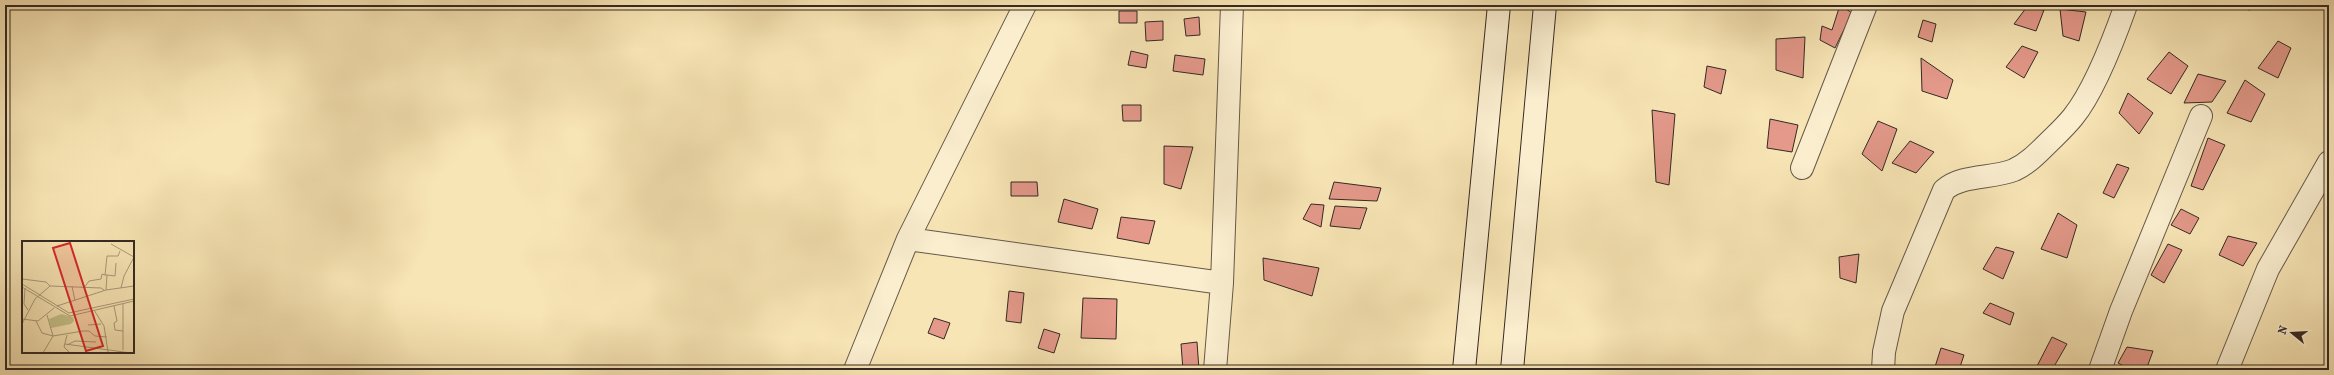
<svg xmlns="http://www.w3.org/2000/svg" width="2334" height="375" viewBox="0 0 2334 375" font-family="'IM FELL French Canon',serif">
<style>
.building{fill:#e4998a;stroke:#342923}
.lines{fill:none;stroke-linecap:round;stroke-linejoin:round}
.street-casing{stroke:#655848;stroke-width:24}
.secondary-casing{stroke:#342923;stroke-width:24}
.street{stroke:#faeecf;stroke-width:22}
.secondary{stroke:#faeecf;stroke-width:22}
.inset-road{fill:none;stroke:#aa9a7b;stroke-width:1}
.view{fill:#d62828;fill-opacity:0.15;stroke:#d62828;stroke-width:2}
.inset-edge{fill:none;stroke:#342923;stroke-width:2}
</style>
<rect width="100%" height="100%" fill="#f8e5b5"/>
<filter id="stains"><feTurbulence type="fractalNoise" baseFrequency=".005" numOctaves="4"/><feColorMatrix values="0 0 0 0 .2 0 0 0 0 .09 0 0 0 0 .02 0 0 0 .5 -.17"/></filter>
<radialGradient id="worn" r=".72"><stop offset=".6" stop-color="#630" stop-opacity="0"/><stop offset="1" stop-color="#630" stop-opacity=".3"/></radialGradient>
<path class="building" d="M 1144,5 L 1163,5 L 1163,6 L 1144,8 Z
M 1840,5 L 1852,13 L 1835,48 L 1820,40 L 1822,26 L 1832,30 Z
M 2225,5 L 2251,5 L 2250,10 Z
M 2026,8 L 2044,10 L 2036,31 L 2014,24 Z
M 2060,9 L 2086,12 L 2079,41 L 2063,36 Z
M 1119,11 L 1137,11 L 1137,23 L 1119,23 Z
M 1199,17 L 1200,35 L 1186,36 L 1184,19 Z
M 1923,20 L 1936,24 L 1932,42 L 1918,37 Z
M 1163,21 L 1163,40 L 1146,41 L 1145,22 Z
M 1805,37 L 1803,78 L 1776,70 L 1776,39 Z
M 2278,41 L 2291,48 L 2278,78 L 2258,68 Z
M 2022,46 L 2038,52 L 2024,78 L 2006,67 Z
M 1131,51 L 1148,55 L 1146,68 L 1128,65 Z
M 2169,52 L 2188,66 L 2171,94 L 2147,79 Z
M 1175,55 L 1205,59 L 1203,75 L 1173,71 Z
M 1921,58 L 1953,80 L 1947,99 L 1922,91 Z
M 1707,66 L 1726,70 L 1721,94 L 1704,87 Z
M 2198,74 L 2226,81 L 2212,102 L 2184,103 Z
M 2245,80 L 2265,94 L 2251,122 L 2227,113 Z
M 2128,93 L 2153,113 L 2139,134 L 2119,113 Z
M 1122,105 L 1141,105 L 1141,121 L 1123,121 Z
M 1652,110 L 1675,114 L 1669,185 L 1656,182 Z
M 1770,119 L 1798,125 L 1792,152 L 1767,148 Z
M 1878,121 L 1897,129 L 1882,171 L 1862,154 Z
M 2208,138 L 2225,145 L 2203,190 L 2191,186 Z
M 1910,141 L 1934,152 L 1916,173 L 1892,163 Z
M 1164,146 L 1193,147 L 1181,189 L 1164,184 Z
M 2117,164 L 2129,168 L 2114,198 L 2103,193 Z
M 1011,182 L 1037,182 L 1038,196 L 1011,196 Z
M 1334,182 L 1381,188 L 1377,201 L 1329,199 Z
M 1064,199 L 1098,209 L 1092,229 L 1058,222 Z
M 1311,204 L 1324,205 L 1321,227 L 1303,219 Z
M 1335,206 L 1367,208 L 1360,229 L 1330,226 Z
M 2181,209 L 2199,218 L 2190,234 L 2171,225 Z
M 2058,213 L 2077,225 L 2067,258 L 2041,249 Z
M 1121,217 L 1155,221 L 1149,244 L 1117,238 Z
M 2228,236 L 2257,243 L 2243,266 L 2219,255 Z
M 2168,244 L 2182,250 L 2164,283 L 2151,275 Z
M 1996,247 L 2014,252 L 2003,279 L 1983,269 Z
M 1859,254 L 1856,283 L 1840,278 L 1839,257 Z
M 1263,258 L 1319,268 L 1312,296 L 1264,280 Z
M 1009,291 L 1024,293 L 1021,323 L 1006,321 Z
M 1083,298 L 1117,299 L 1116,339 L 1081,338 Z
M 1990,303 L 2014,313 L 2010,325 L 1983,313 Z
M 934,318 L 950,323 L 944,339 L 928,333 Z
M 1044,329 L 1060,334 L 1054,353 L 1038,348 Z
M 2052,337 L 2067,344 L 2052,370 L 2035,370 Z
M 1197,342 L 1199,370 L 1183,370 L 1181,344 Z
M 2127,347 L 2153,351 L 2146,370 L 2131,370 L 2118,363 Z
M 1941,348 L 1964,355 L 1959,370 L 1934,370 Z"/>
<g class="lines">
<defs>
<path id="street" d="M 1802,168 L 1866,5
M 908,239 L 1222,283
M 855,370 L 908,239 L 1025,5
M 1215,370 L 1222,283 L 1232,5
M 1883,370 L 1884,352 L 1893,311 L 1944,190 C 1962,174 1992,179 2014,170 C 2027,164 2037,154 2047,144 C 2056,135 2065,127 2073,117 C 2095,90 2114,39 2126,5
M 2100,370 L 2121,311 L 2201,116
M 2227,370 L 2268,269 L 2329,162"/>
<path id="secondary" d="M 1464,370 L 1499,5
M 1512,370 L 1545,5"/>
</defs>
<use href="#street" class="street-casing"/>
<use href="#secondary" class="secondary-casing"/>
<use href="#street" class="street"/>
<use href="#secondary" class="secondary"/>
</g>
<g transform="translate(22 241)">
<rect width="112" height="112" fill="#f8e5b5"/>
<path d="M 39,73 L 51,76 L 52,80 L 49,83 L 29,87 L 27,78 Z" fill="#c5c288"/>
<path class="inset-road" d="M 89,3 L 112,16M 85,34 L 83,34 L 85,15 L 96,15 L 98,10M 0,38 L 24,41 L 28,45 L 79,47 L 82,49M 0,43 L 47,72 L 112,58M 50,45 L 53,60M 0,46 L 48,75 L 112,60M 3,47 L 2,63 L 6,69M 62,47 L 67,40 L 79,38 L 80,33 L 83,34M 99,47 L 102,35 L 112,16M 84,49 L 85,34 L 93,35 L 94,22M 35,65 L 84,49 L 112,45M 92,65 L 95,80 L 92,82 L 93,89 L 101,90M 72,69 L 82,85 L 86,111M 0,78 L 16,80 L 32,67M 14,80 L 20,92 L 31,95 L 61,90 L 67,90 L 73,95 L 85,96M 0,83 L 13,58 L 28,45M 66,84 L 79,83M 45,94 L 42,106 L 48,112M 43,103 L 109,112M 45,104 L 53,100 L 74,101M 101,109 L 101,63M 21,112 L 31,95 L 25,74"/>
<path class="view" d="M 48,2 L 81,105 L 64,110 L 31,7 Z"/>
<rect width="112" height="112" class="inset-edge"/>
</g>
<rect width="2334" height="375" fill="none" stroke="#f8e5b5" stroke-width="20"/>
<rect x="6" y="6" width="2322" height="363" fill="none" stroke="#342923" stroke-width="2"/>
<rect x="10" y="10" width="2314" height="355" fill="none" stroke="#342923"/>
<g transform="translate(2292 333) rotate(288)" stroke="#faeecf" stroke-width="3" paint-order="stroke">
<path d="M0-3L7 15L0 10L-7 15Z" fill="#342923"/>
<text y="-6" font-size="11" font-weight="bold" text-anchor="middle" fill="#342923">N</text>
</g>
<rect width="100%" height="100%" filter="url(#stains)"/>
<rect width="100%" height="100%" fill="url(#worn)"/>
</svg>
